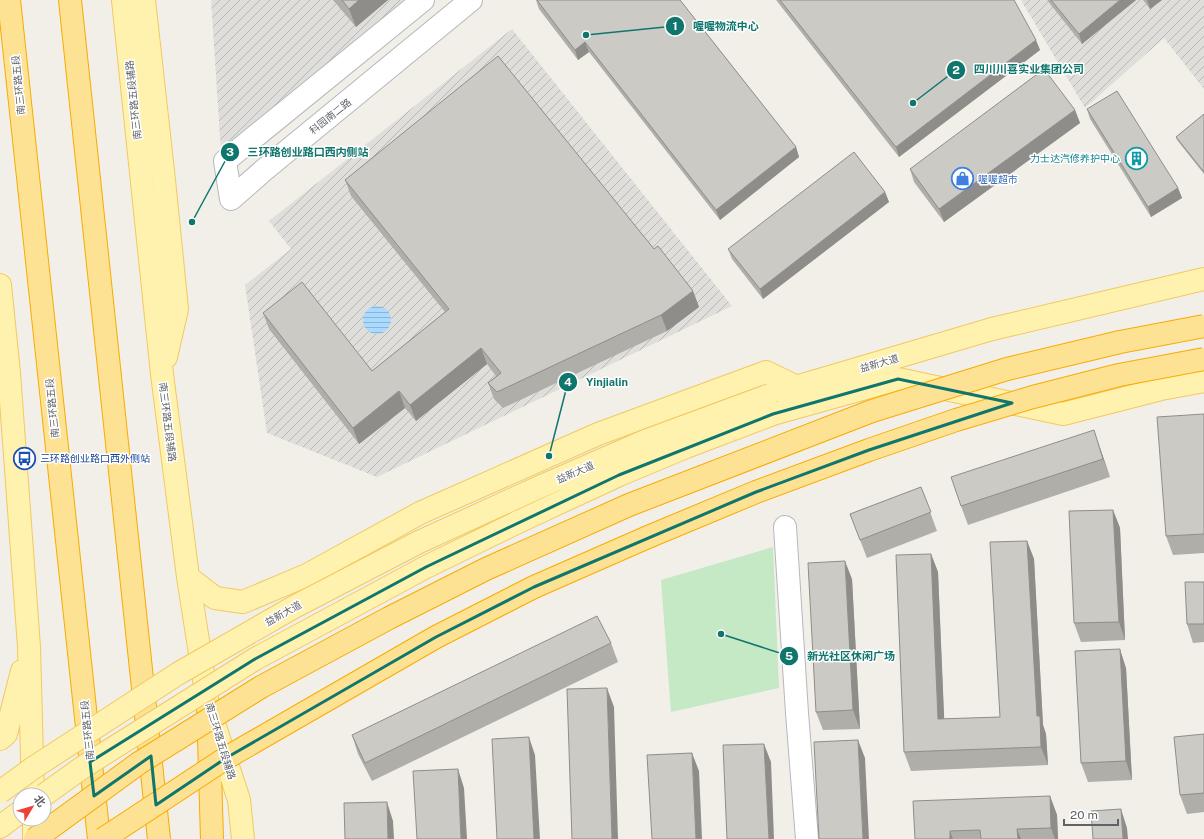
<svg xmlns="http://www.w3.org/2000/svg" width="1204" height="839" viewBox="0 0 1204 839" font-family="'Public Sans','Noto Sans SC',sans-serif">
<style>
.industrial{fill:url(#industrial-furrows)}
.pitch{fill:#c5e8c5}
.water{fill:url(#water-rules)}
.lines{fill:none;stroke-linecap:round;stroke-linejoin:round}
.minor-casing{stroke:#b5b8bc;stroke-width:24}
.major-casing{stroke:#f2c960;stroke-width:24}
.highway-casing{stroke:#f9ab00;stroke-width:24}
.minor{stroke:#fff;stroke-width:22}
.major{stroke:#fff2af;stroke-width:22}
.highway{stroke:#fde293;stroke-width:22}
.major-bridge-casing{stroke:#f2c960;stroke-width:24;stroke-linecap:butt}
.highway-bridge-casing{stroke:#f9ab00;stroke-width:24;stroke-linecap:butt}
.major-bridge{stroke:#fff2af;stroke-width:22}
.highway-bridge{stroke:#fde293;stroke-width:22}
.wall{fill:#afaea9}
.shaded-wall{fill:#8f8d8a}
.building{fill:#cccac5;stroke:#8f8d8a}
.marked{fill:none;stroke:#0f766e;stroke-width:3;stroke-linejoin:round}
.labels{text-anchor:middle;stroke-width:3;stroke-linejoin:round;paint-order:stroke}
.street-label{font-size:10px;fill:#5f6368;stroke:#fff}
.culture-label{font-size:10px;fill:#0d838f;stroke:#fff;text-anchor:end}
.shop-label{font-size:10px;fill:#366cbe;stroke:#fff;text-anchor:start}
.transit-label{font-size:10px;fill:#164399;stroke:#fff;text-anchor:start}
.leader{fill:none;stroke:#0f766e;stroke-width:1.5}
.callout-dot{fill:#0f766e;stroke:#fff;stroke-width:1.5}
.mark-label{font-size:12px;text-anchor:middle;font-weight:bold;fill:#fff}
.callout-label{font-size:11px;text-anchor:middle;font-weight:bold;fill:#0f766e;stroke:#fff;stroke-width:3;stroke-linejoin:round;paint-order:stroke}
</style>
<defs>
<pattern id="industrial-furrows" width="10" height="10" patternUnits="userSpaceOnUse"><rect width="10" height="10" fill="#e0deda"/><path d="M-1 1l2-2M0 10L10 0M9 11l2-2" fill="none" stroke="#b9b8b5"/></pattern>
<pattern id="water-rules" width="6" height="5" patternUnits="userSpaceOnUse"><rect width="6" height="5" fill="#aadaff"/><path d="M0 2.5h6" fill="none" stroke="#8eb4d2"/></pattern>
</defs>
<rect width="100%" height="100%" fill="#f1efe8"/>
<path class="industrial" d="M 211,0 L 404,0 L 221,152 Z
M 1021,0 L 1204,0 L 1204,89 L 1164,38 L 1085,108 Z
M 512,29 L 732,306 L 377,477 L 267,433 L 245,285 L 291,249 L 269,221 Z"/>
<path class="pitch" d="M 773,547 L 779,688 L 671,712 L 661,580 Z"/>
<path class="water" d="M363 320a14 14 0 1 1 28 0a14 14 0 1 1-28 0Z"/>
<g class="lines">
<defs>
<path id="minor" d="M 423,0 L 225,161 L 231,199 L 264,170 L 471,0
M 785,527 L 797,713 L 807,839"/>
<path id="major" d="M 123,0 L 162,374 L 188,577 L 208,705 L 239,800 L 243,839
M 144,0 L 164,180 L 177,309 L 166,357
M 0,285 L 9,373 L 29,647 L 33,795
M 782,391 L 992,329 L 1204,279
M 773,414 L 898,379 L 1063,414 L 1161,389 L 1204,381
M 188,577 L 215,598 L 243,602 L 307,575 L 420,513 L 598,434 L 766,372 L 797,387
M 0,739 L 6,734 L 22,671
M 34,819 L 34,839
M 0,827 L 20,812"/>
<path id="highway" d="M 9,0 L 99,839
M 70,0 L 159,839
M 208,705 L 212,839"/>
</defs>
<use href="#minor" class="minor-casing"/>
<use href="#major" class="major-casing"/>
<use href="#highway" class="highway-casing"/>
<use href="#minor" class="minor"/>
<use href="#major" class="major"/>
<use href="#highway" class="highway"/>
<defs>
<path id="major-bridge" d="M 0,792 L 33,768 L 179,673 L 294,607 L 419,542 L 535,489 L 645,441 L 767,396
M 44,795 L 83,767 L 255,659 L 426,567 L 518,522 L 619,475 L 686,447 L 773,414"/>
<path id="highway-bridge" d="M 35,839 L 139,763 L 261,687 L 389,618 L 486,569 L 629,505 L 872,411 L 1007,369 L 1120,342 L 1204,326
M 103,839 L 226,758 L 436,637 L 534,587 L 648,537 L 756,492 L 869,450 L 956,420 L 1033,397 L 1119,375 L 1204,359"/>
</defs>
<use href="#major-bridge" class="major-bridge-casing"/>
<use href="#highway-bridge" class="highway-bridge-casing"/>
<use href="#major-bridge" class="major-bridge"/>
<use href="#highway-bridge" class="highway-bridge"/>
</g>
<path class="wall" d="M 333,0 L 388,0 L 356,27 Z
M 536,0 L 680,0 L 796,147 L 799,157 L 720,220 L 589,52 L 578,60 L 539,9 Z
M 776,0 L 1014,0 L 1040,50 L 899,157 Z
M 1047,0 L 1136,0 L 1082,44 Z
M 1143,0 L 1162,0 L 1150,9 Z
M 1087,109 L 1178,188 L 1182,198 L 1151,217 L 1090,119 Z
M 1075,110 L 1080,123 L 944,222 L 914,182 L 910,169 Z
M 1204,114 L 1204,174 L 1177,140 L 1176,137 Z
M 345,180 L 654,249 L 693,291 L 699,307 L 667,331 L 503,408 L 494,399 L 488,383 L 496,376 L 487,364 L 416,421 L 405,408 L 359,444 L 269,329 L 263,313 L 372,371 L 445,312 L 351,196 Z
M 885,192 L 889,202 L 763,299 L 732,259 L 728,249 Z
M 1204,414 L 1204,553 L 1173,555 L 1166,536 Z
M 1100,448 L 1110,477 L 968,525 L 961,506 Z
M 921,487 L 937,531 L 867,558 L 850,514 Z
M 1113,510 L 1120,528 L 1125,640 L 1081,642 L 1074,623 Z
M 1027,541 L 1034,559 L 1043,725 L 1046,734 L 1048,765 L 911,771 L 904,752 L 931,554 L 938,572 L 944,719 L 1000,717 Z
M 852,579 L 860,729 L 823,730 L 816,712 Z
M 1204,582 L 1204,642 L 1193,643 L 1187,624 Z
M 611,643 L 618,662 L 372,781 L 358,754 L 352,735 Z
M 1126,668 L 1132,780 L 1088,782 L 1081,763 Z
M 1204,734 L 1204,812 L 1187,814 L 1180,795 Z
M 1050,796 L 1057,815 L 1058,839 L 915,839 Z"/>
<path class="shaded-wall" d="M 359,0 L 388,0 L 356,27 L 349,9 Z
M 1120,0 L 1136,0 L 1082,44 L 1079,34 Z
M 1147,0 L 1162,0 L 1150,9 Z
M 1036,40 L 1040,50 L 899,157 L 896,147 Z
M 585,42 L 589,52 L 578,60 L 575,50 Z
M 1075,110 L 1080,123 L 944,222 L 939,209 Z
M 796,147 L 799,157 L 720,220 L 716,210 Z
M 1178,188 L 1182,198 L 1151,217 L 1148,207 Z
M 885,192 L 889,202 L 763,299 L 760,289 Z
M 693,291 L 699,307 L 667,331 L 661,315 Z
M 481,348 L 487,364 L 416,421 L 410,405 Z
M 399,391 L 405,408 L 359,444 L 353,428 Z
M 1094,430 L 1100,448 L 1110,477 L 1103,459 Z
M 1113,510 L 1120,528 L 1125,640 L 1119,622 Z
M 1027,541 L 1034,559 L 1043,725 L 1046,734 L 1048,765 L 1041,747 L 1037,716 Z
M 931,554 L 938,572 L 945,738 L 938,719 Z
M 845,561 L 852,579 L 860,729 L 853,710 Z
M 1120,649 L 1126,668 L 1132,780 L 1126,761 Z
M 607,688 L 614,707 L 618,839 L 612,839 Z
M 529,737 L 535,755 L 540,839 L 534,839 Z
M 858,740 L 865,758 L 869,839 L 863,839 Z
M 764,744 L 771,762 L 774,839 L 769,839 Z
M 692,753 L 699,771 L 702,839 L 696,839 Z
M 458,769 L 464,788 L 467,839 L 461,839 Z
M 1050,796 L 1057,815 L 1058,839 L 1055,839 L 1051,828 Z
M 387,802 L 393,821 L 394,839 L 388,839 Z
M 1121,809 L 1127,828 L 1128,839 L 1123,839 Z
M 1017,829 L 1021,839 L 1018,839 Z
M 950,831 L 953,839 L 950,839 Z"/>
<path class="building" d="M 342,0 L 359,0 L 349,9 Z
M 537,0 L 680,0 L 796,147 L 716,210 L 585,42 L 575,50 Z
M 780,0 L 1014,0 L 1036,40 L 896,147 Z
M 1051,0 L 1120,0 L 1079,34 Z
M 498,56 L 654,249 L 658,246 L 693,291 L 661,315 L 497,392 L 488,383 L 501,373 L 481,348 L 410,405 L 399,391 L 353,428 L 263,313 L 302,282 L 372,371 L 449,309 L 345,180 Z
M 1044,69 L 1075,110 L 939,209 L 910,169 Z
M 1117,91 L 1178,188 L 1148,207 L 1087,109 Z
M 1204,114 L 1204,172 L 1176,137 Z
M 854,152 L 885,192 L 760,289 L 728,249 Z
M 1204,414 L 1204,534 L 1166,536 L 1157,417 Z
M 1094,430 L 1103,459 L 961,506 L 951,477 Z
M 921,487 L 931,512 L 860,540 L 850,514 Z
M 1113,510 L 1119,622 L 1074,623 L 1069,511 Z
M 1027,541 L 1037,716 L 1040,716 L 1041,747 L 904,752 L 896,555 L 931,554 L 938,719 L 1000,717 L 990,542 Z
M 845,561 L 853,710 L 816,712 L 808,563 Z
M 1185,582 L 1204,582 L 1204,624 L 1187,624 Z
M 597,616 L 611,643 L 365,763 L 352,735 Z
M 1120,649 L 1126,761 L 1081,763 L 1075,651 Z
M 607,688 L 612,839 L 572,839 L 567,689 Z
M 1204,734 L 1204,793 L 1180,795 L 1174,737 Z
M 529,737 L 534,839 L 497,839 L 492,739 Z
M 858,740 L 863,839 L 819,839 L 814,742 Z
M 764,744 L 769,839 L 727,839 L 723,745 Z
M 692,753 L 696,839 L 652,839 L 647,755 Z
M 458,769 L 461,839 L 417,839 L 413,771 Z
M 1050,796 L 1051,828 L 1017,829 L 1018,839 L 981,839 L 980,830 L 950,831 L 950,839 L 915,839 L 913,801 Z
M 387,802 L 388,839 L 345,839 L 344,803 Z
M 1121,809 L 1123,839 L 1093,839 L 1091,811 Z"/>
<path class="marked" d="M 898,379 L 1012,403 L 869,450 L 756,492 L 534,587 L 436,637 L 226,758 L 156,805 L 151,756 L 94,796 L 90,762 L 255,659 L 426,567 L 619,475 L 773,414 Z"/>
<defs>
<symbol id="building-ring" viewBox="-11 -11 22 22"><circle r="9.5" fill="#fff" stroke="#0f9aa8" stroke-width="1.5"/><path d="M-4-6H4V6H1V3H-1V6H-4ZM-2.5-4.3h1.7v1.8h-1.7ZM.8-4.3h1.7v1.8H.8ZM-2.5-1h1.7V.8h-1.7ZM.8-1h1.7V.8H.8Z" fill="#0f9aa8"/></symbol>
<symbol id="shop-ring" viewBox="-11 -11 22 22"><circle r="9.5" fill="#fff" stroke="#3f7fe0" stroke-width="1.5"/><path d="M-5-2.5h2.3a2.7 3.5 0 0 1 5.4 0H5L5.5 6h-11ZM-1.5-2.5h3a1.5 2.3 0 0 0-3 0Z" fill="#3f7fe0"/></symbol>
<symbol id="bus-ring" viewBox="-11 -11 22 22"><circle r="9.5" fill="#fff" stroke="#1a4fb4" stroke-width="1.5"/><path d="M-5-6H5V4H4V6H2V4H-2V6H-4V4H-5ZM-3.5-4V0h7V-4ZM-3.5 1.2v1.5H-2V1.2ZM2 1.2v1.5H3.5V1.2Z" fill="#1a4fb4"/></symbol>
</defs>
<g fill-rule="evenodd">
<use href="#building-ring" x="1124" y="146" width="25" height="25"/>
<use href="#shop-ring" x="950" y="166" width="25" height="25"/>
<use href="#bus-ring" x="12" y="446" width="25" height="25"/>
</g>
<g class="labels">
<g class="street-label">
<text transform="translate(18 85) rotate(-96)" y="4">南三环路五段</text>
<text transform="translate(133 100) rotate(-96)" y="4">南三环路五段辅路</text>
<text transform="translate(330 116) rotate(-39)" y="4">科园南二路</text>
<text transform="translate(879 363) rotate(-16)" y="4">益新大道</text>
<text transform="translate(52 408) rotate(-96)" y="4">南三环路五段</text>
<text transform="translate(168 422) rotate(83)" y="4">南三环路五段辅路</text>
<text transform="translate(575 472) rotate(-23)" y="4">益新大道</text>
<text transform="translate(283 613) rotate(-29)" y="4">益新大道</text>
<text transform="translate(87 730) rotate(-96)" y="4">南三环路五段</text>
<text transform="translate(221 741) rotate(73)" y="4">南三环路五段辅路</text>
</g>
<g class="culture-label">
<text x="1120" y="162">力士达汽修养护中心</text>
</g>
<g class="shop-label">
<text x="978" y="183">喔喔超市</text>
</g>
<g class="transit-label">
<text x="40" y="462">三环路创业路口西外侧站</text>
</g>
</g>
<path class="leader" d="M586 35L675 26M913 103L956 70M192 222L230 152M549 456L568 382M721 634L789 656"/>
<g class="callout-dot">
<circle cx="586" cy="35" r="4"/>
<circle cx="913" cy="103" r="4"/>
<circle cx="192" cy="222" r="4"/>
<circle cx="549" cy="456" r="4"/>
<circle cx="721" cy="634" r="4"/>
<circle cx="675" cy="26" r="10"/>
<circle cx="956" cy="70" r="10"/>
<circle cx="230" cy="152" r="10"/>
<circle cx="568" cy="382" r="10"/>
<circle cx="789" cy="656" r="10"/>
</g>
<g class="mark-label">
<text x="675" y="30">1</text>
<text x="956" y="74">2</text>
<text x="230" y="156">3</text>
<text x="568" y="386">4</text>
<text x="789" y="660">5</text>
</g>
<g class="callout-label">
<text x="726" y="30">喔喔物流中心</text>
<text x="1029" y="73">四川川喜实业集团公司</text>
<text x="308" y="156">三环路创业路口西内侧站</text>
<text x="607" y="386">Yinjialin</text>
<text x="851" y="660">新光社区休闲广场</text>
</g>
<g transform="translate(32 807) rotate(52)"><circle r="19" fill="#ffffff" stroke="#bfc1c3"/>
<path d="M0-3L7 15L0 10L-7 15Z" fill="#ea4335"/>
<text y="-6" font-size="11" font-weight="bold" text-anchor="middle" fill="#5f6368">北</text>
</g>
<path d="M1064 819v6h54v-6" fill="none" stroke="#5f6368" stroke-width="2"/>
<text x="1070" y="819" font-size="12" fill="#5f6368" stroke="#ffffff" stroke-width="3" paint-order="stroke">20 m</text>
</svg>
